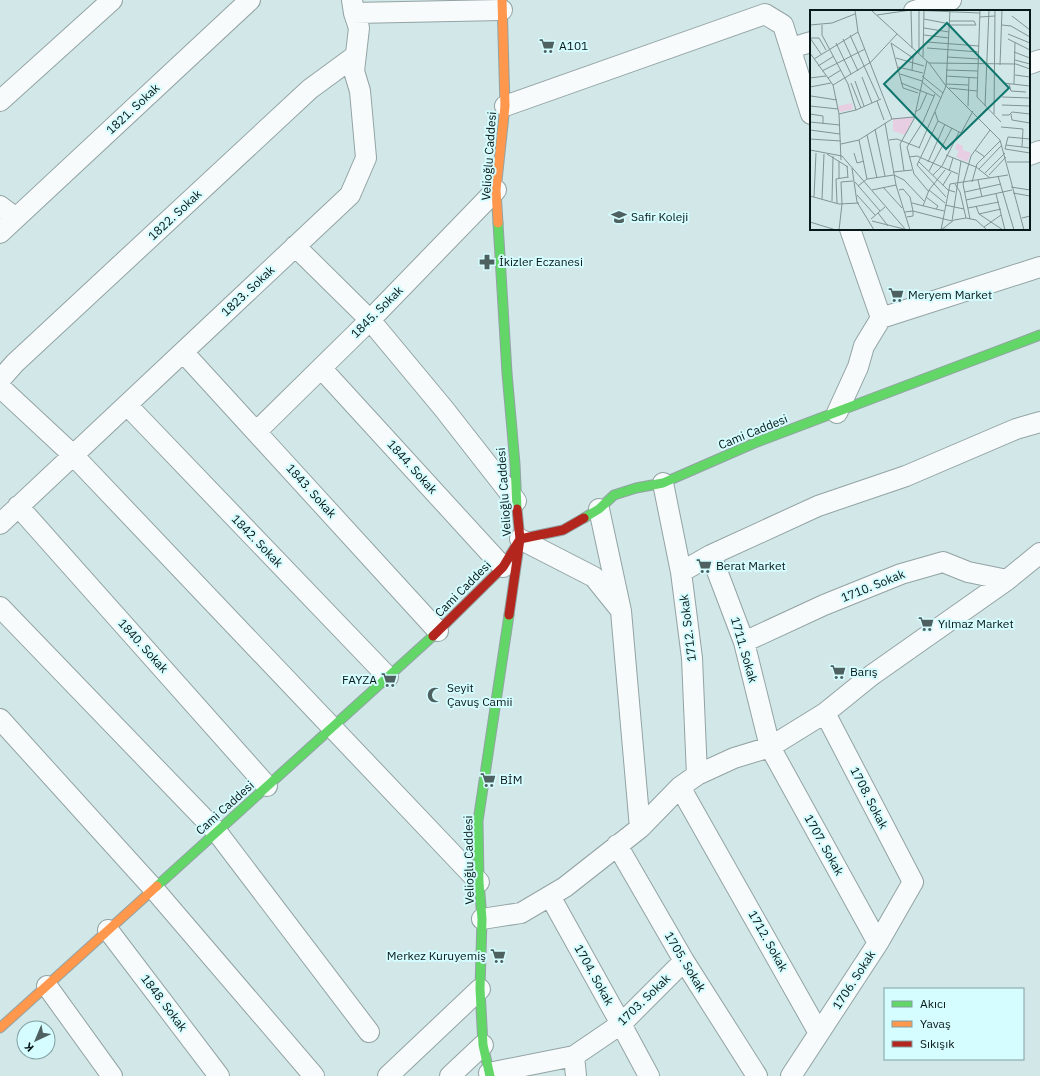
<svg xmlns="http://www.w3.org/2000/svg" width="1040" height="1076" viewBox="0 0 1040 1076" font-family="'IBM Plex Sans',sans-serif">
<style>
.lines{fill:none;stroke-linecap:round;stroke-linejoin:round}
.street-casing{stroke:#93a3a4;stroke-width:22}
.fast-casing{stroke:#93a3a4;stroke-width:11}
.slow-casing{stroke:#93a3a4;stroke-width:11}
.jam-casing{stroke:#93a3a4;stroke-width:11}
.street{stroke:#f8fbfc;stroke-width:20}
.fast{stroke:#63d668;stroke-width:9}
.slow{stroke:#ff974d;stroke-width:9}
.jam{stroke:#b3261e;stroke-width:9}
.labels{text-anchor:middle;stroke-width:4;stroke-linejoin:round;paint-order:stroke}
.poi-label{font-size:12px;fill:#081717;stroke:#d5fcfe;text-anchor:start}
.street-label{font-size:12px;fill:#081717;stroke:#d5fcfe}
.inset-road{fill:none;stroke:#819494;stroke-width:1}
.view{fill:#0f766e;fill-opacity:0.15;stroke:#0f766e;stroke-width:2}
.inset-edge{fill:none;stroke:#081717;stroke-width:2}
</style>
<rect width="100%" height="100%" fill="#d1e7e8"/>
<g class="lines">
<defs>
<path id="street" d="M 914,11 L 951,0
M 354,13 L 502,10
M 791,48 L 811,42
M 1029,64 L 1040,60
M 0,101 L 112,0
M 505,106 L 765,14 L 783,25 L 811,114
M 1029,155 L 1040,151
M 0,206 L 16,218
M 850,229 L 881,318
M 0,233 L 250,0
M 295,246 L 370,320 L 444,409 L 516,501
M 183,352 L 438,631
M 321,368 L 503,567
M 0,380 L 15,363 L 310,89 L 355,56
M 0,387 L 73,455 L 479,882
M 127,405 L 388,677
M 837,413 L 858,367 L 864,346 L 881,318 L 1040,267
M 256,432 L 370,320 L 496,190
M 663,483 L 681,572 L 692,658 L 697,775
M 18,506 L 267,786
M 599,509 L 621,611 L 640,828
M 0,524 L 350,195 L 366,158 L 360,91 L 354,71 L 359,28 L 354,13 L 352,0
M 520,539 L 594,577 L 619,608
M 711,555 L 744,642 L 770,747 L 878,943
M 681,572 L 711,555 L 818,506 L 906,476 L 1016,429 L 1040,422
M 0,607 L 217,832 L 369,1032
M 744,642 L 824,605 L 901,574 L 943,562 L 968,572 L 1007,580
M 0,719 L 153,888 L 314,1076
M 680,787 L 819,1033
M 617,845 L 684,961 L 757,1076
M 550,896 L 621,1024 L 649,1076
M 482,919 L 521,913 L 565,887 L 640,828 L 680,787 L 697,775 L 734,758 L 770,747 L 825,713 L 872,675 L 1007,580 L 1040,553
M 108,930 L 219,1076
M 47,986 L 112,1076
M 574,1056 L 576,1076
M 489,1073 L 574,1056 L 621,1024 L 684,961
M 388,1076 L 480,989
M 450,1076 L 483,1045
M 791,1076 L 878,943 L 913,882 L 825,713"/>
<path id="fast" d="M 498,223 L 507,373 L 515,464 L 517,509
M 584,518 L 599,509 L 614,495 L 636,488 L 663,483 L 757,442 L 1040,335
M 157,886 L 433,636
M 490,1076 L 483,1045 L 480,989 L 482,919 L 479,882 L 478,821 L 509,615"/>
<path id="slow" d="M 498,223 L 496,190 L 505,106 L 502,0
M 0,1028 L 157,886"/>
<path id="jam" d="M 509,615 L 520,539 L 517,509
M 433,636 L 503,567 L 520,539 L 563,530 L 584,518"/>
</defs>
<use href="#street" class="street-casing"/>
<use href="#fast" class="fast-casing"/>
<use href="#slow" class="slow-casing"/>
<use href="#jam" class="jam-casing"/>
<use href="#street" class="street"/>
<use href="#fast" class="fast"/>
<use href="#slow" class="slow"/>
<use href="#jam" class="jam"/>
</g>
<defs>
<symbol id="supermarket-bare" viewBox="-9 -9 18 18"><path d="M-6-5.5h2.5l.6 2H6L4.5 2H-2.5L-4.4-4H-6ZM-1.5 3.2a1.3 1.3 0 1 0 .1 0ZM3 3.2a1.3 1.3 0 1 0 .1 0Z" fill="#4e6060" stroke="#d5fcfe" stroke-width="2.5" paint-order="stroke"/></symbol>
<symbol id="school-bare" viewBox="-9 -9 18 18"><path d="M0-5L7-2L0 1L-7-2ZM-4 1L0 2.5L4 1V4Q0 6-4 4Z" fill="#4e6060" stroke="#d5fcfe" stroke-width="2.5" paint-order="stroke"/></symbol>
<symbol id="pharmacy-bare" viewBox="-9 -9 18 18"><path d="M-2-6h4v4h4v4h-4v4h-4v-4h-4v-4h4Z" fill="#4e6060" stroke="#d5fcfe" stroke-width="2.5" paint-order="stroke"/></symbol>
<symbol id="mosque-bare" viewBox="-9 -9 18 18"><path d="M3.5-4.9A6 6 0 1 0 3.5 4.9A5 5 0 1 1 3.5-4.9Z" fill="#4e6060" stroke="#d5fcfe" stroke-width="2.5" paint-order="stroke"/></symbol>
</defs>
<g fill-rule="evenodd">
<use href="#supermarket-bare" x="536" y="35" width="22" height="22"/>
<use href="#school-bare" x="608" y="206" width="22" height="22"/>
<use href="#pharmacy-bare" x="476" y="251" width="22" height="22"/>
<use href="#supermarket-bare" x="885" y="284" width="22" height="22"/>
<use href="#supermarket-bare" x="693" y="555" width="22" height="22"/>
<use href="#supermarket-bare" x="915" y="613" width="22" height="22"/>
<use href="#supermarket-bare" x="827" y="661" width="22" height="22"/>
<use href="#supermarket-bare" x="378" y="669" width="22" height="22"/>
<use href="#mosque-bare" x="424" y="684" width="22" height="22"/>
<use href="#supermarket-bare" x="477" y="769" width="22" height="22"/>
<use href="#supermarket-bare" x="487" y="945" width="22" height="22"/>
</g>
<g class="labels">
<g class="poi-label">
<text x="559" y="50">A101</text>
<text x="631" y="221">Safir Koleji</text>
<text x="499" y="266">İkizler Eczanesi</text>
<text x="908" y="299">Meryem Market</text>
<text x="716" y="570">Berat Market</text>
<text x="938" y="628">Yılmaz Market</text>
<text x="850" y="676">Barış</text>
<text x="377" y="684" text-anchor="end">FAYZA</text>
<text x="447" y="692">Seyit<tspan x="447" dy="14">Çavuş Camii</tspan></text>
<text x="500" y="784">BİM</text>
<text x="486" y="960" text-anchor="end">Merkez Kuruyemiş</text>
</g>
<g class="street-label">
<text transform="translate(133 109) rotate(-43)" y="4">1821. Sokak</text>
<text transform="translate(489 156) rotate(-86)" y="4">Velioğlu Caddesi</text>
<text transform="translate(175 215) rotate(-43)" y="4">1822. Sokak</text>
<text transform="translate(248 291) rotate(-43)" y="4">1823. Sokak</text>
<text transform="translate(377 312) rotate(-45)" y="4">1845. Sokak</text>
<text transform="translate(753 432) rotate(-22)" y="4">Cami Caddesi</text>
<text transform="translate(412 467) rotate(48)" y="4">1844. Sokak</text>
<text transform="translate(311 491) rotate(48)" y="4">1843. Sokak</text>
<text transform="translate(504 492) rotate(-94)" y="4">Velioğlu Caddesi</text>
<text transform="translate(257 541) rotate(46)" y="4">1842. Sokak</text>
<text transform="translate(873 586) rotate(-22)" y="4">1710. Sokak</text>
<text transform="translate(463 589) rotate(-45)" y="4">Cami Caddesi</text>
<text transform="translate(688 628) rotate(-97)" y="4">1712. Sokak</text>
<text transform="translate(143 646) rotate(48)" y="4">1840. Sokak</text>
<text transform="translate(744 650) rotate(74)" y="4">1711. Sokak</text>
<text transform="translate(869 798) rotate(63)" y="4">1708. Sokak</text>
<text transform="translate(225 808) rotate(-42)" y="4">Cami Caddesi</text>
<text transform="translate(824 845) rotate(61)" y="4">1707. Sokak</text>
<text transform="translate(469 860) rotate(-91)" y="4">Velioğlu Caddesi</text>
<text transform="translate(768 941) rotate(61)" y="4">1712. Sokak</text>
<text transform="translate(685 962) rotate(59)" y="4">1705. Sokak</text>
<text transform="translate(594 975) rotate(61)" y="4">1704. Sokak</text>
<text transform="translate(854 980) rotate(-57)" y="4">1706. Sokak</text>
<text transform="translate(644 1000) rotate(-44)" y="4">1703. Sokak</text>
<text transform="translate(164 1003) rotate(53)" y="4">1848. Sokak</text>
</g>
</g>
<g transform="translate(810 10)">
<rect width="220" height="220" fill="#d1e7e8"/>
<path d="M 42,93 L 43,99 L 30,102 L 28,96 ZM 104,107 L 95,125 L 83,121 L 83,109 ZM 147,133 L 153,136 L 153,140 L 161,143 L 157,152 L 146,147 L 149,141 L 145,139 Z" fill="#e8cee3"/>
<path class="inset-road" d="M 45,0 L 48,22 L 82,109M 61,0 L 119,53 L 136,76 L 190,130 L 214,220M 101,0 L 102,38M 170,0 L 167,87 L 191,112M 67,5 L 101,0 L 170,3M 202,6 L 220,20M 170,7 L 185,6M 114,9 L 140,14M 0,15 L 22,13 L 45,4M 12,15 L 12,25 L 38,74 L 46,100M 139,15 L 166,15 L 164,11 L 140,11M 192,15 L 201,16 L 220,27M 114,18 L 139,22M 198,24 L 220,33M 40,25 L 69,89M 114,25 L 139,28M 0,28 L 9,28 L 16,40M 0,28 L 11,44M 33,29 L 48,61M 198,29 L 220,40M 117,32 L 169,36M 26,33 L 41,64M 81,33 L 93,78 L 108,83M 81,33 L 103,48M 117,38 L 169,42M 204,42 L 220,48M 0,43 L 23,75 L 29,104 L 31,150M 109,43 L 109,0M 113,47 L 114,0M 137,47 L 169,49M 86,48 L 114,56M 4,49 L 48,22M 205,50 L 220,54M 119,53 L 206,54 L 220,59M 190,55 L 192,0M 8,56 L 24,46M 88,57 L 113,63M 102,60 L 103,48 L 107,42M 136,60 L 168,61M 12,61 L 55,39M 90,64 L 112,71M 205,65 L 220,67M 112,66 L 133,83M 136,66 L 168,68M 52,67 L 62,93M 0,68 L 16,66M 18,68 L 31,60M 45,71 L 54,96M 112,72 L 131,88M 41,73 L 51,98M 91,73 L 124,86M 193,73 L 220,76M 136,74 L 158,75M 199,74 L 201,81 L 216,82M 204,74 L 205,32M 23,75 L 61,52 L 87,24M 0,77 L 21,73M 139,78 L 167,81M 1,86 L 27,90M 192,87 L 220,88M 67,91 L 74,110M 0,92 L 0,68M 192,95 L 220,96M 0,96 L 28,99M 158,96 L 159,67M 175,96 L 179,0M 105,102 L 110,99 L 117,83M 125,102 L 128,111 L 151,123 L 163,101M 0,104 L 13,106 L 13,114M 29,104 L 46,100 L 71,89M 184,104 L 185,0M 201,104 L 202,110 L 220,113M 192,105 L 199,105 L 202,102 L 220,104M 168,107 L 177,98M 128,111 L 107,155 L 136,187M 0,112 L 30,115M 75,113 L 86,175 L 100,220M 191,117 L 213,119 L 212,137M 65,119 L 75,166M 0,120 L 30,124M 57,125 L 67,168M 0,129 L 31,131M 49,130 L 57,169M 79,130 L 87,129 L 110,138M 31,134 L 49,130 L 82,109 L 104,107M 196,135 L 220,138M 109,138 L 136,76 L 140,0M 195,139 L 198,127 L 220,129M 195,139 L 220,143M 0,140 L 32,146 L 96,220M 165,140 L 175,147M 44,143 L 47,153 L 54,151M 17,144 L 38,157M 136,145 L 166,157 L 180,168M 99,147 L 107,146 L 148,164M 29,151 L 29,168M 109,152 L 138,180 L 145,182M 118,152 L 135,114M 197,152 L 220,152M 37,156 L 38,168M 42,158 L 47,192 L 64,220M 169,159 L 192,135M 94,161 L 90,134 L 104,109 L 117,51M 119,161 L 142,118M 139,161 L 143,148M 83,162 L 102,160M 175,163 L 195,143M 123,165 L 132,156 L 149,122M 179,165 L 196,147M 188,166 L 204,220M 168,170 L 172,187M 45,172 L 70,201M 162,172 L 167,154 L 190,131M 145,174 L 150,182 L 156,208M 133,175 L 141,162M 48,176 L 57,169 L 84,165 L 94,170 L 114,191M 73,177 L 92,198M 201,177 L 220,180M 62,180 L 86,175M 89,180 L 93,179 L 100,187 L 103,201 L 142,211 L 151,151M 119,180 L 135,193M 119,182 L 104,164 L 97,137 L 113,112 L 125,84M 155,182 L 191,174M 203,183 L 220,186M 186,184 L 195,220M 47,185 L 65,205M 0,186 L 29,194 L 49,193M 4,187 L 6,143M 116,187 L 128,196 L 126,199M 12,189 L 14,144M 156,190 L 202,180M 22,191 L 23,146M 27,193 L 26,169 L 38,167M 102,193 L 134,201M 135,195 L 154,199M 113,196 L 119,180 L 135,160M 166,196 L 169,204 L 193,220M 158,198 L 189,192M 95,202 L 103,201 L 103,206 L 97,207M 68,203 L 78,216M 169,204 L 191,199M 212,208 L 220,206 L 220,198M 61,209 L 75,197M 160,209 L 153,174 L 161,146 L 180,120M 62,211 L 94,219M 0,212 L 26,220M 174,217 L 191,205M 132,219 L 146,220M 29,220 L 32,194 L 31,172 L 43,171M 131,220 L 140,174 L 198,165M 131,220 L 144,210 L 156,208 L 166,210 L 177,220"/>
<path class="view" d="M 137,13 L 199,78 L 136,139 L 74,74 Z"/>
<rect width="220" height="220" class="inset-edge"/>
</g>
<rect x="884" y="988" width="140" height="72" fill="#d5fcfe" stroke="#83a0a2"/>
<rect x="892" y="1001" width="20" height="6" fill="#63d668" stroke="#83a0a2"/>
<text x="920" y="1008" font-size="12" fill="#081717">Akıcı</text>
<rect x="892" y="1021" width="20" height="6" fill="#ff974d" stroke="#83a0a2"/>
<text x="920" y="1028" font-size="12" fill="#081717">Yavaş</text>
<rect x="892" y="1041" width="20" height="6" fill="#b3261e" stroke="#83a0a2"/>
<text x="920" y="1048" font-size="12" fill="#081717">Sıkışık</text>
<g transform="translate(36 1040) rotate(224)"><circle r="19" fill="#d5fcfe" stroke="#83a0a2"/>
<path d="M0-3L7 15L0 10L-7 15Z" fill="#4e6060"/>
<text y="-6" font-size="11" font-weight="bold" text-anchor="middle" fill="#081717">K</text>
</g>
</svg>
